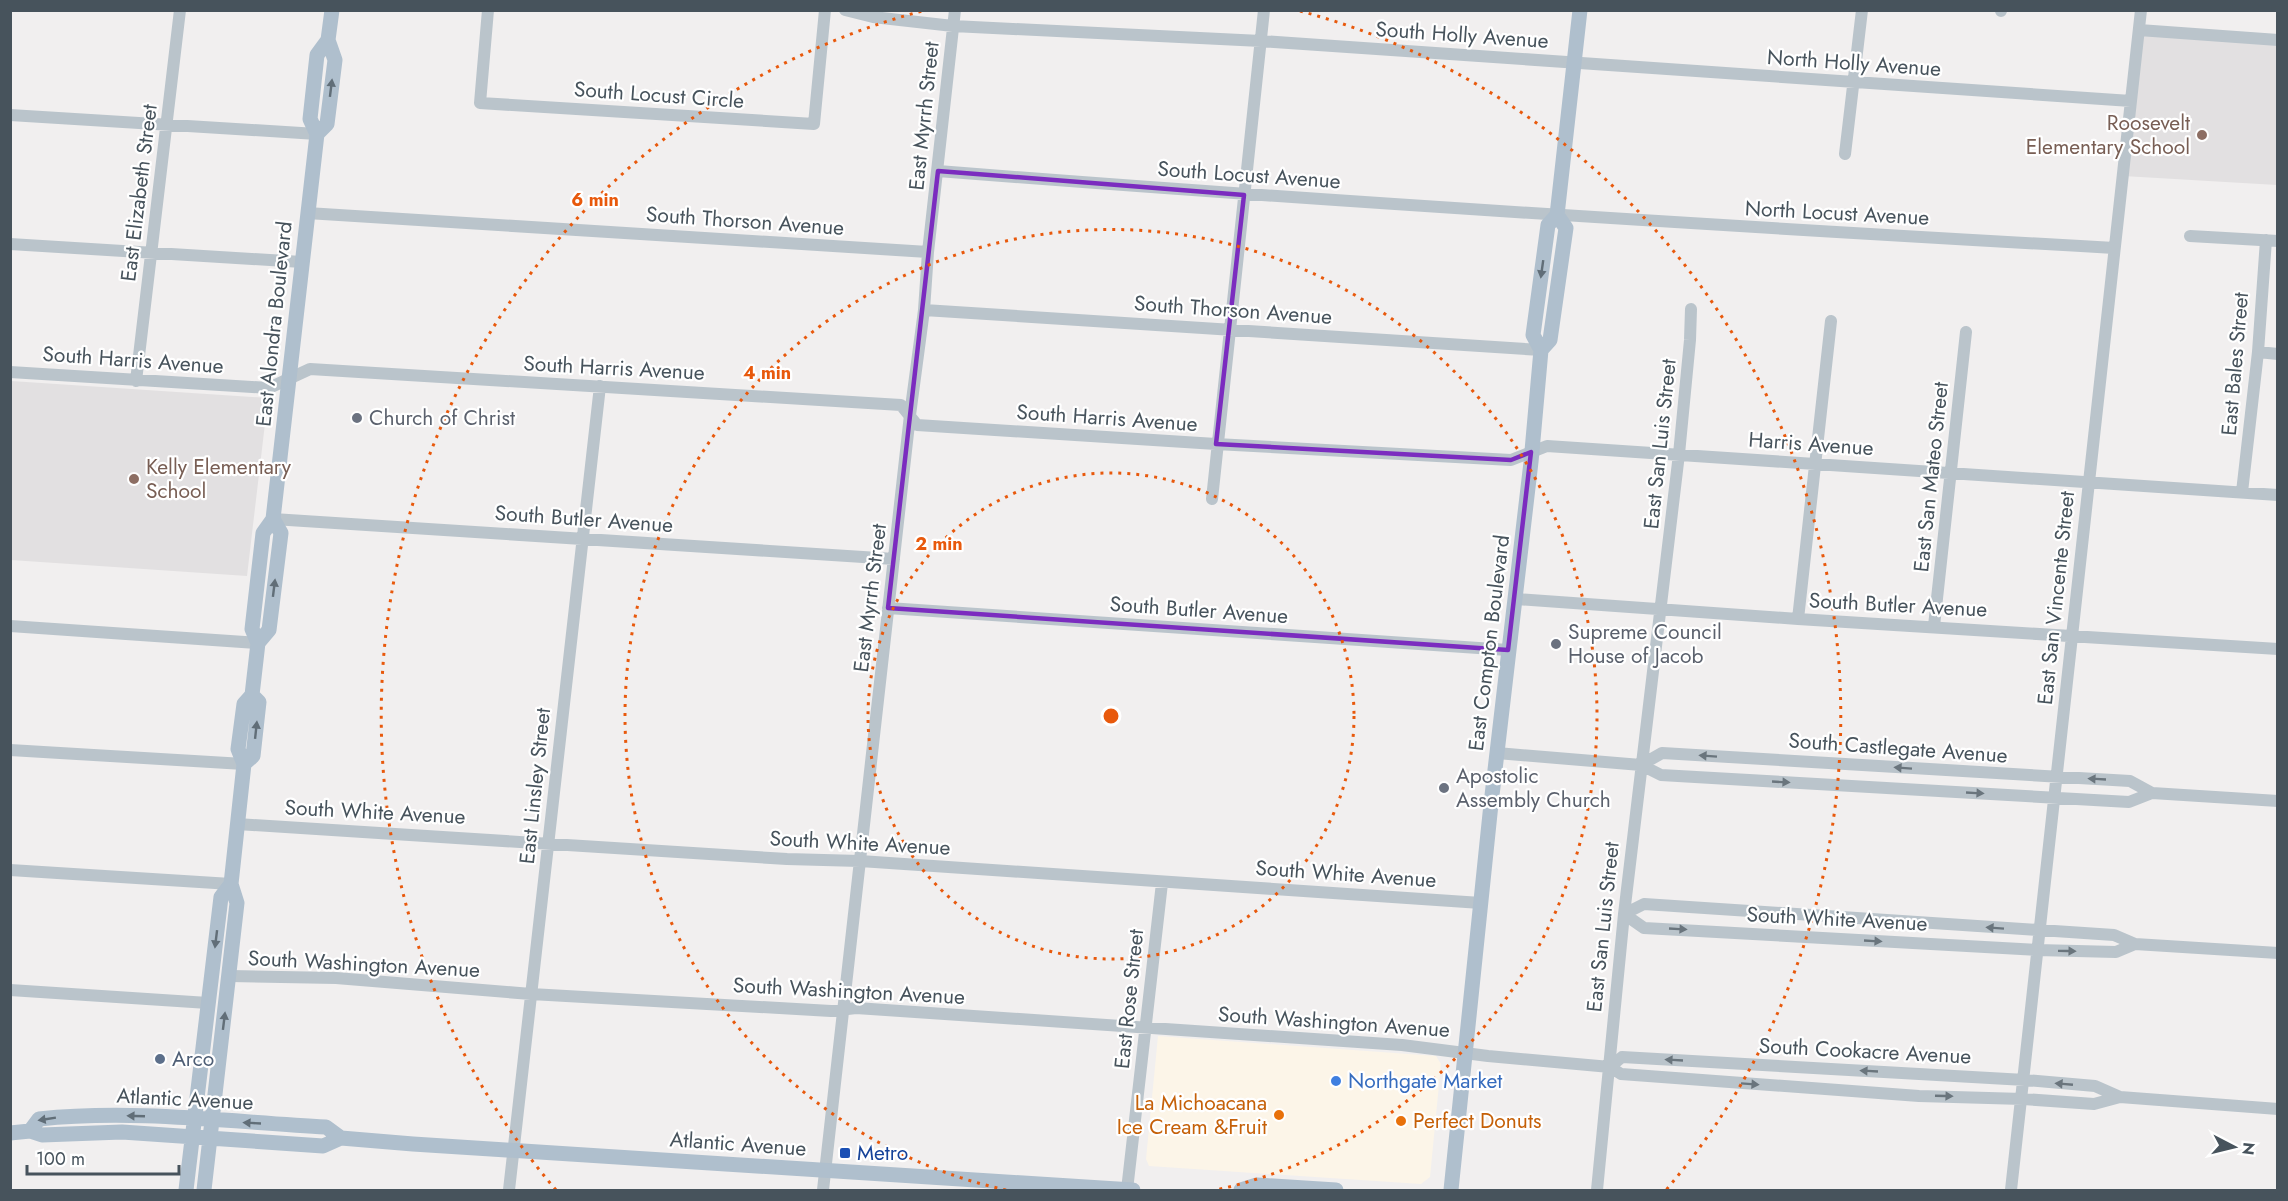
<svg xmlns="http://www.w3.org/2000/svg" width="2288" height="1201" viewBox="0 0 2288 1201" font-family="Jost,sans-serif">
<style>
.commercial{fill:#fcf5e8}
.education{fill:#e2e0e1}
.lines{fill:none;stroke-linecap:round;stroke-linejoin:round}
.minor{stroke:#bac4cb;stroke-width:12}
.major{stroke:#afbfcd;stroke-width:15}
.oneway{fill:#616e78}
.oneway2{fill:#6a757d}
.marked{fill:none;stroke:#7b2cbf;stroke-width:4.5;stroke-linejoin:round}
.ring{fill:none;stroke:#e8590c;stroke-width:3;stroke-dasharray:3 6}
.education-dot{fill:#8d6e63;stroke:#fff;stroke-width:2}
.worship-dot{fill:#6b7280;stroke:#fff;stroke-width:2}
.service-dot{fill:#5c6f8a;stroke:#fff;stroke-width:2}
.shop-dot{fill:#3f7fe0;stroke:#fff;stroke-width:2}
.food-dot{fill:#e8710a;stroke:#fff;stroke-width:2}
.transit-dot{fill:#1a4fb4;stroke:#fff;stroke-width:2}
.labels{text-anchor:middle;stroke-width:4.5;stroke-linejoin:round;paint-order:stroke}
.street-label{font-size:21px;fill:#47535c;stroke:#fff}
.education-label{font-size:21px;fill:#785e54;stroke:#fff;text-anchor:end}
.worship-label{font-size:21px;fill:#5b616d;stroke:#fff;text-anchor:start}
.service-label{font-size:21px;fill:#4e5e75;stroke:#fff;text-anchor:start}
.shop-label{font-size:21px;fill:#366cbe;stroke:#fff;text-anchor:start}
.food-label{font-size:21px;fill:#c56008;stroke:#fff;text-anchor:end}
.transit-label{font-size:21px;fill:#164399;stroke:#fff;text-anchor:start}
.centre{fill:#e8590c;stroke:#fff;stroke-width:3}
.ring-label{font-size:18px;text-anchor:middle;font-weight:bold;fill:#e8590c;stroke:#fff;stroke-width:4.5;stroke-linejoin:round;paint-order:stroke}
</style>
<rect width="100%" height="100%" fill="#f1efef"/>
<path class="commercial" d="M 1158,1036 L 1436,1056 L 1441,1064 L 1430,1177 L 1421,1184 L 1149,1166 L 1146,1159 Z"/>
<path class="education" d="M 2139,30 L 2277,40 L 2277,185 L 2123,176 Z
M 11,381 L 268,398 L 247,576 L 11,560 Z"/>
<g class="lines">
<path class="minor" d="M 488,10 L 480,103 L 814,124 L 825,10
M 845,10 L 873,17 L 953,26 L 1261,41 L 2131,101
M 2001,11 L 2001,10
M 2139,30 L 2278,40
M 10,115 L 317,134
M 1845,154 L 1862,10
M 938,171 C 1330,202 1722,226 2114,248
M 307,213 L 928,252
M 2190,236 L 2278,241
M 10,244 L 302,262
M 924,310 L 1541,350
M 2258,352 L 2278,354
M 10,372 L 269,388 L 310,369 L 901,405 L 917,425 L 1216,444 L 1511,460 L 1547,446 L 2278,495
M 136,381 L 180,10
M 2242,492 L 2258,352 L 2266,240
M 1212,499 L 1264,10
M 273,519 L 894,559
M 1516,599 L 1798,619 L 2278,649
M 888,608 L 1508,650
M 1798,619 L 1831,321
M 10,626 L 258,643
M 1934,626 L 1966,332
M 10,750 L 244,764
M 1497,753 L 1641,765 L 1661,775 L 2129,802 L 2152,793 L 2278,801
M 1641,765 L 1662,753 L 2130,781 L 2152,793
M 237,824 L 787,859 L 860,861 L 1481,903
M 10,870 L 231,884
M 1624,914 L 1644,904 L 2114,935 L 2135,944 L 2278,953
M 1624,914 L 1644,928 L 2037,950 L 2116,952 L 2135,944
M 230,976 L 336,978 L 531,994 L 831,1011 L 856,1008 L 1402,1045 L 1488,1056 L 1610,1067 L 1621,1074 L 1919,1096 L 2023,1099 L 2094,1104 L 2120,1097 L 2278,1109
M 10,990 L 208,1003
M 1610,1067 L 1622,1057 L 2025,1080 L 2095,1086 L 2120,1097
M 509,1190 L 600,386
M 823,1190 L 910,415 L 924,310 L 928,252 L 955,10
M 1127,1190 L 1162,883
M 1597,1190 L 1624,914 L 1679,454 L 1690,340 L 1691,309
M 2011,1190 L 2141,10"/>
<path class="major" d="M 317,134 L 327,124 L 335,60 L 328,40 L 332,10
M 1541,350 L 1550,340 L 1566,228 L 1557,215
M 258,643 L 269,630 L 281,533 L 273,519
M 244,764 L 253,756 L 259,702 L 252,695
M 30,1131 L 39,1119 C 134,1109 231,1122 326,1127 L 341,1138 L 413,1144 L 1133,1190
M 10,1133 L 30,1131 L 42,1135 L 122,1132 L 323,1146 L 341,1138
M 186,1190 L 221,897 L 231,884
M 204,1190 L 237,903 L 231,884 L 244,764 L 238,749 L 244,704 L 252,695 L 258,643 L 252,629 L 263,533 L 273,519 L 317,134 L 310,119 L 317,55 L 328,40
M 1241,1190 L 1257,1185 L 1336,1190
M 1451,1190 L 1491,804 L 1531,462 L 1541,350 L 1533,335 L 1548,225 L 1557,215 L 1580,10"/>
</g>
<defs><path id="oneway-solid" d="M-6-.8H1V-3.2L6.5 0L1 3.2V.8H-6Z" transform="scale(1.5)"/></defs>
<g class="oneway">
<use href="#oneway-solid" transform="translate(331 88) rotate(-83)"/>
<use href="#oneway-solid" transform="translate(1542 269) rotate(98)"/>
<use href="#oneway-solid" transform="translate(274 588) rotate(-83)"/>
<use href="#oneway-solid" transform="translate(256 730) rotate(-84)"/>
<use href="#oneway-solid" transform="translate(216 939) rotate(97)"/>
<use href="#oneway-solid" transform="translate(224 1021) rotate(-83)"/>
<use href="#oneway-solid" transform="translate(136 1116) rotate(-178)"/>
<use href="#oneway-solid" transform="translate(47 1119) rotate(171)"/>
<use href="#oneway-solid" transform="translate(252 1123) rotate(-177)"/>
</g>
<g class="oneway2">
<use href="#oneway-solid" transform="translate(1708 756) rotate(-176)"/>
<use href="#oneway-solid" transform="translate(1903 768) rotate(-176)"/>
<use href="#oneway-solid" transform="translate(2097 779) rotate(-177)"/>
<use href="#oneway-solid" transform="translate(1781 782) rotate(3)"/>
<use href="#oneway-solid" transform="translate(1975 793) rotate(3)"/>
<use href="#oneway-solid" transform="translate(1995 928) rotate(-176)"/>
<use href="#oneway-solid" transform="translate(1678 929) rotate(3)"/>
<use href="#oneway-solid" transform="translate(1873 941) rotate(3)"/>
<use href="#oneway-solid" transform="translate(2067 951) rotate(1)"/>
<use href="#oneway-solid" transform="translate(1674 1060) rotate(-177)"/>
<use href="#oneway-solid" transform="translate(1869 1071) rotate(-177)"/>
<use href="#oneway-solid" transform="translate(1750 1084) rotate(4)"/>
<use href="#oneway-solid" transform="translate(2064 1084) rotate(-175)"/>
<use href="#oneway-solid" transform="translate(1944 1096) rotate(2)"/>
</g>
<path class="marked" d="M 938,171 L 1244,195 L 1216,444 L 1511,460 L 1531,452 L 1508,650 L 888,608 Z"/>
<g class="ring">
<circle cx="1111" cy="716" r="243"/>
<path d="M1006 1190A486 486 0 1 1 1216 1190"/>
<path d="M556 1190A730 730 0 0 1 922 11M1300 11A730 730 0 0 1 1666 1190"/>
</g>
<g class="education-dot">
<circle cx="2202" cy="135" r="6"/>
<circle cx="134" cy="479" r="6"/>
</g>
<g class="worship-dot">
<circle cx="357" cy="418" r="6"/>
<circle cx="1556" cy="644" r="6"/>
<circle cx="1444" cy="788" r="6"/>
</g>
<circle class="service-dot" cx="160" cy="1059" r="6"/>
<circle class="shop-dot" cx="1336" cy="1081" r="6"/>
<g class="food-dot">
<circle cx="1279" cy="1115" r="6"/>
<circle cx="1401" cy="1121" r="6"/>
</g>
<rect class="transit-dot" x="839" y="1147" width="12" height="12" rx="3"/>
<g class="labels">
<g class="street-label">
<text transform="translate(1462 35) rotate(4)" y="7">South Holly Avenue</text>
<text transform="translate(1854 63) rotate(4)" y="7">North Holly Avenue</text>
<text transform="translate(659 95) rotate(4)" y="7">South Locust Circle</text>
<text transform="translate(924 116) rotate(-84)" y="7">East Myrrh Street</text>
<text transform="translate(1249 175) rotate(4)" y="7">South Locust Avenue</text>
<text transform="translate(139 193) rotate(-83)" y="7">East Elizabeth Street</text>
<text transform="translate(1837 213) rotate(3)" y="7">North Locust Avenue</text>
<text transform="translate(745 221) rotate(4)" y="7">South Thorson Avenue</text>
<text transform="translate(1233 310) rotate(4)" y="7">South Thorson Avenue</text>
<text transform="translate(274 324) rotate(-84)" y="7">East Alondra Boulevard</text>
<text transform="translate(133 360) rotate(4)" y="7">South Harris Avenue</text>
<text transform="translate(2235 364) rotate(-85)" y="7">East Bales Street</text>
<text transform="translate(614 368) rotate(3)" y="7">South Harris Avenue</text>
<text transform="translate(1107 418) rotate(4)" y="7">South Harris Avenue</text>
<text transform="translate(1660 444) rotate(-84)" y="7">East San Luis Street</text>
<text transform="translate(1811 444) rotate(4)" y="7">Harris Avenue</text>
<text transform="translate(1931 477) rotate(-84)" y="7">East San Mateo Street</text>
<text transform="translate(584 519) rotate(4)" y="7">South Butler Avenue</text>
<text transform="translate(870 598) rotate(-83)" y="7">East Myrrh Street</text>
<text transform="translate(2056 598) rotate(-84)" y="7">East San Vincente Street</text>
<text transform="translate(1898 605) rotate(3)" y="7">South Butler Avenue</text>
<text transform="translate(1199 610) rotate(4)" y="7">South Butler Avenue</text>
<text transform="translate(1489 643) rotate(-83)" y="7">East Compton Boulevard</text>
<text transform="translate(1898 748) rotate(4)" y="7">South Castlegate Avenue</text>
<text transform="translate(535 786) rotate(-84)" y="7">East Linsley Street</text>
<text transform="translate(375 812) rotate(3)" y="7">South White Avenue</text>
<text transform="translate(860 843) rotate(3)" y="7">South White Avenue</text>
<text transform="translate(1346 874) rotate(4)" y="7">South White Avenue</text>
<text transform="translate(1837 919) rotate(3)" y="7">South White Avenue</text>
<text transform="translate(1603 927) rotate(-84)" y="7">East San Luis Street</text>
<text transform="translate(364 964) rotate(3)" y="7">South Washington Avenue</text>
<text transform="translate(849 991) rotate(3)" y="7">South Washington Avenue</text>
<text transform="translate(1129 999) rotate(-84)" y="7">East Rose Street</text>
<text transform="translate(1334 1022) rotate(4)" y="7">South Washington Avenue</text>
<text transform="translate(1865 1051) rotate(3)" y="7">South Cookacre Avenue</text>
<text transform="translate(185 1099) rotate(3)" y="7">Atlantic Avenue</text>
<text transform="translate(738 1144) rotate(4)" y="7">Atlantic Avenue</text>
</g>
<g class="education-label">
<text x="2190" y="130">Roosevelt<tspan x="2190" dy="24">Elementary School</tspan></text>
<text x="146" y="474" text-anchor="start">Kelly Elementary<tspan x="146" dy="24">School</tspan></text>
</g>
<g class="worship-label">
<text x="369" y="425">Church of Christ</text>
<text x="1568" y="639">Supreme Council<tspan x="1568" dy="24">House of Jacob</tspan></text>
<text x="1456" y="783">Apostolic<tspan x="1456" dy="24">Assembly Church</tspan></text>
</g>
<g class="service-label">
<text x="172" y="1066">Arco</text>
</g>
<g class="shop-label">
<text x="1348" y="1088">Northgate Market</text>
</g>
<g class="food-label">
<text x="1267" y="1110">La Michoacana<tspan x="1267" dy="24">Ice Cream &amp;Fruit</tspan></text>
<text x="1413" y="1128" text-anchor="start">Perfect Donuts</text>
</g>
<g class="transit-label">
<text x="857" y="1160">Metro</text>
</g>
</g>
<circle cx="1111" cy="716" r="9" class="centre"/>
<g class="ring-label">
<text x="595" y="206">6 min</text>
<text x="767" y="379">4 min</text>
<text x="939" y="550">2 min</text>
</g>
<rect width="2288" height="1201" fill="none" stroke="#47535c" stroke-width="24"/>
<g transform="translate(2234 1147) rotate(97)" stroke="#ffffff" stroke-width="4.5" paint-order="stroke">
<path d="M0-4.5L10 22L0 15L-10 22Z" fill="#47535c"/>
<text y="-9" font-size="16" font-weight="bold" text-anchor="middle" fill="#47535c">N</text>
</g>
<path d="M27 1165v9h152v-9" fill="none" stroke="#47535c" stroke-width="3"/>
<text x="36" y="1165" font-size="18" fill="#47535c" stroke="#ffffff" stroke-width="4.5" paint-order="stroke">100 m</text>
</svg>
